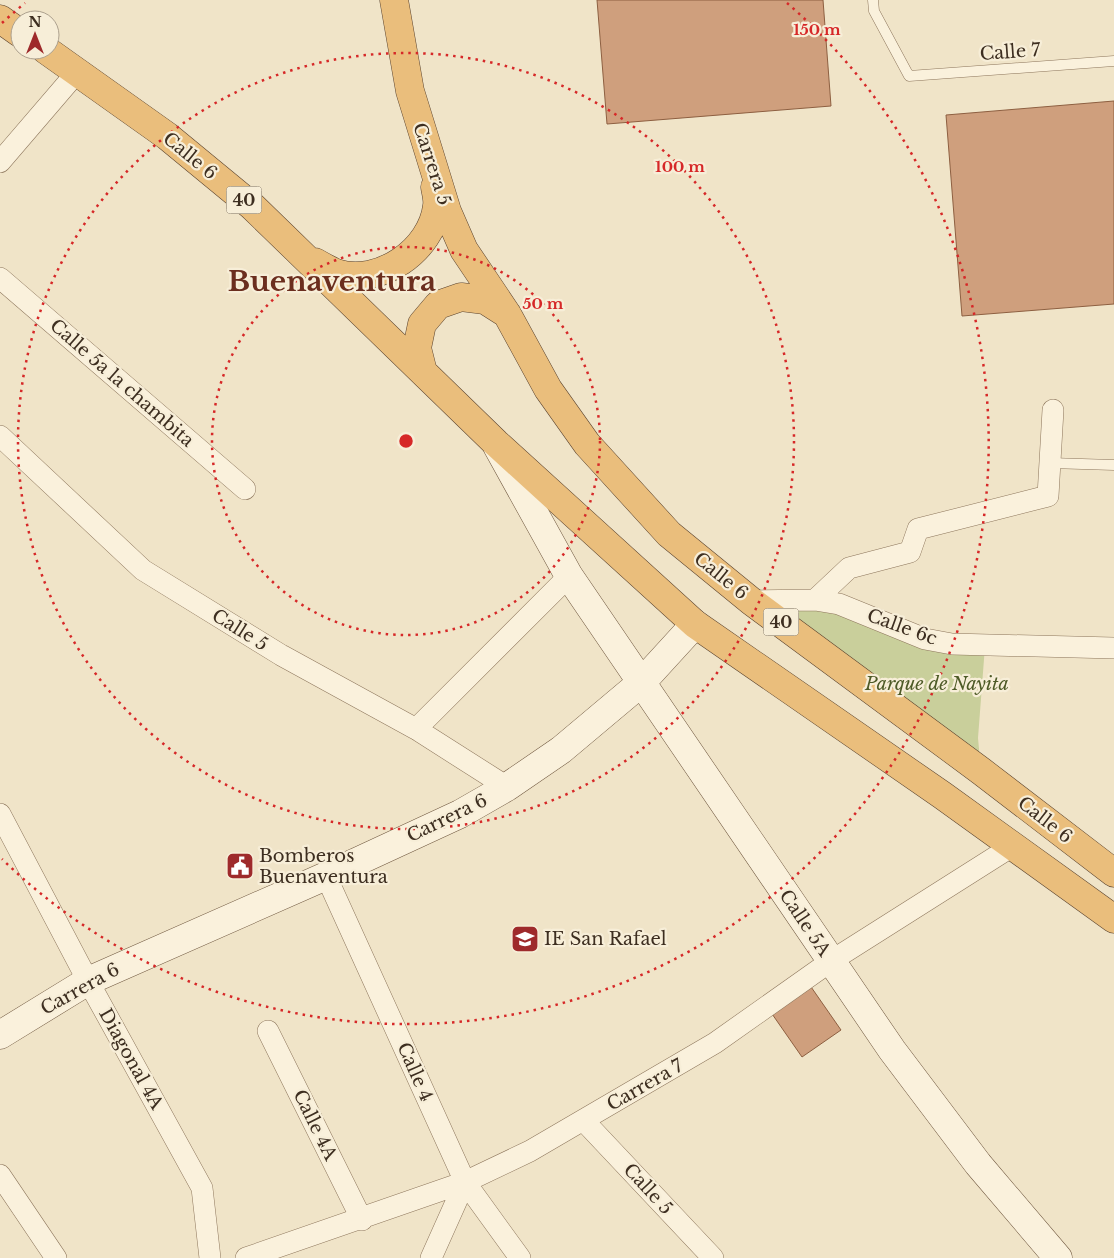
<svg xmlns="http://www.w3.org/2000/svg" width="1114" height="1258" viewBox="0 0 1114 1258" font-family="'Libre Baskerville',serif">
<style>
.green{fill:#c9cf9b}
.building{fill:#cf9f7d;stroke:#8d5f41}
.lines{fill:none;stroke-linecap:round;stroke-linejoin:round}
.service-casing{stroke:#8d765c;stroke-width:11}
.minor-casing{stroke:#8d765c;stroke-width:22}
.secondary-casing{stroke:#6f573f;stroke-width:29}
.trunk-casing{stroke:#5b4430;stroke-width:29}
.service{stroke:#faf1dc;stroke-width:10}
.minor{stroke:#faf1dc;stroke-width:21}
.secondary{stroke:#faf1dc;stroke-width:28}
.trunk{stroke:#eabe7c;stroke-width:28}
.ring{fill:none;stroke:#d62828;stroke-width:2.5;stroke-dasharray:2.5 5}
.labels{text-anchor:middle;stroke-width:4.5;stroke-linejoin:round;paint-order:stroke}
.shield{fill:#f7eed8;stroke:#756857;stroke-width:1}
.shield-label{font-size:16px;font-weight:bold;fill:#3d2e20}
.street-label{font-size:18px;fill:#3d2e20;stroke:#f7eed8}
.park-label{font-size:18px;font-style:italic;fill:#4d5a26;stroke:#f7eed8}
.poi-label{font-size:18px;fill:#3d2e20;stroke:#f7eed8;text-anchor:start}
.town-label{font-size:28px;font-weight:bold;fill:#6b2e1e;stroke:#f7eed8}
.centre{fill:#d62828;stroke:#f7eed8;stroke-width:2.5}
.ring-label{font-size:15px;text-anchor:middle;font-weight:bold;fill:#d62828;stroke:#f7eed8;stroke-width:4.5;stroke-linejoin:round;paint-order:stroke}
</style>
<rect width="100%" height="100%" fill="#f0e4c8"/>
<path class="green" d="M 815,600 L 985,646 L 978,738 L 981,771 L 751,601 Z"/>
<path class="building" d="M 597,0 L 823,0 L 831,106 L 607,124 Z
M 1114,101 L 1114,304 L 962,316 L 946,115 Z
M 809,984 L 841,1030 L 802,1057 L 770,1011 Z"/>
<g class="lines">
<defs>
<path id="service" d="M 873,0 L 874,11 L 909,76 L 1114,61
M 1050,463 L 1114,465"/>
<path id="minor" d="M 0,162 L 78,71
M 0,278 L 245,489
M 0,436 L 143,570 L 281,655 L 416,729 L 507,787
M 815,600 L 849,568 L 910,552 L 918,529 L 1048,496 L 1053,410
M 751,601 L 815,600 L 839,604 L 925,639 L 952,644 L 1114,648
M 416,729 L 569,576
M 0,814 L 88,981 L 202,1188 L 210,1258
M 326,876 L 465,1182 L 520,1258
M 268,1031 L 362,1220
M 584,1121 L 713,1258
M 0,1175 L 56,1258
M 246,1258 L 465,1182 L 530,1151 L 715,1043 L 831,961 L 1011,847
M 431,1258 L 465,1182"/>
<path id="secondary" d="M 497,446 L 569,576 L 892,1050 L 978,1164 L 1058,1258
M 0,1035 L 88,981 L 326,876 L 460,814 L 507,787 L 561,750 L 642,682 L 695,624"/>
<path id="trunk" d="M 394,0 L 410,91 L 447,211 L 464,250 L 507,314 L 548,389 L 587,444 L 669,534 L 751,601 L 981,771 L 1114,873
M 0,19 L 20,33
M 46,50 L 167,136 L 252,206 L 496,443 L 695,624 L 942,795 L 1114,919
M 315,262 C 322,266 329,270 336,273 C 379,287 432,250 437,206 C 438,200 436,193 435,187
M 423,372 L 417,348 L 422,324 L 438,305 L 461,297 L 485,300 L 507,314"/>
</defs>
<use href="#service" class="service-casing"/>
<use href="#minor" class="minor-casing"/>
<use href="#secondary" class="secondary-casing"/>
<use href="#trunk" class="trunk-casing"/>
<use href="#service" class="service"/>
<use href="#minor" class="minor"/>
<use href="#secondary" class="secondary"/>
<use href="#trunk" class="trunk"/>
</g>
<g class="ring">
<circle cx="406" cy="441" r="194"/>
<circle cx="406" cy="441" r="388"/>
<path d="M2 23A581 581 0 0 1 25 3M787 3A581 581 0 1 1 2 859"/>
</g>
<defs>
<symbol id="civic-square" viewBox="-11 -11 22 22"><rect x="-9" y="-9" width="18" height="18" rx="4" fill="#9e2a2b" stroke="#f7eed8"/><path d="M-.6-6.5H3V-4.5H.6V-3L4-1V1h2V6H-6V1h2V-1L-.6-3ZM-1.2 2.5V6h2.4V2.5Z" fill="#fff"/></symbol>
<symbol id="university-square" viewBox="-11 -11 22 22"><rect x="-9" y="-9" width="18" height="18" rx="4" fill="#9e2a2b" stroke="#f7eed8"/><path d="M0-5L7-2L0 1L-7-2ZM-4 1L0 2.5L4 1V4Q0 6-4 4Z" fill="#fff"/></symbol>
</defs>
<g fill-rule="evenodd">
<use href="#civic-square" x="224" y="850" width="32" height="32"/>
<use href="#university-square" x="509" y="923" width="32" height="32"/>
</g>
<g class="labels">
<g class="shield">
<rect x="226.5" y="186.5" width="35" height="27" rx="4"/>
<rect x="763.5" y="608.5" width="35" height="27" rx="4"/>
</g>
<g class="shield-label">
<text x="244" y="206">40</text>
<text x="781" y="628">40</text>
</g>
<g class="street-label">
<text transform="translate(1010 52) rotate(-4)" y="6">Calle 7</text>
<text transform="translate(190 156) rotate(39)" y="6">Calle 6</text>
<text transform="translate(432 164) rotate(72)" y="6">Carrera 5</text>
<text transform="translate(122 383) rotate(41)" y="6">Calle 5a la chambita</text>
<text transform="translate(721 576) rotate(39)" y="6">Calle 6</text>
<text transform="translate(902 627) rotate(20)" y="6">Calle 6c</text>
<text transform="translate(240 630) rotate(32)" y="6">Calle 5</text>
<text transform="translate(447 818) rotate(-26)" y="6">Carrera 6</text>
<text transform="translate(1045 820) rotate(38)" y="6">Calle 6</text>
<text transform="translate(805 923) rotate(56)" y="6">Calle 5A</text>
<text transform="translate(80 989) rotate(-29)" y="6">Carrera 6</text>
<text transform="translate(131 1059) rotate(61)" y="6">Diagonal 4A</text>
<text transform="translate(415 1072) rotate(66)" y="6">Calle 4</text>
<text transform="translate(645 1085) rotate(-30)" y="6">Carrera 7</text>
<text transform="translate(315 1125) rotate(64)" y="6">Calle 4A</text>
<text transform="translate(648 1189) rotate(47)" y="6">Calle 5</text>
</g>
<g class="park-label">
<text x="937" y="690">Parque de Nayita</text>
</g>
<g class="poi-label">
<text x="259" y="862">Bomberos<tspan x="259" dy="21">Buenaventura</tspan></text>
<text x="544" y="945">IE San Rafael</text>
</g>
<g class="town-label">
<text x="332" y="291">Buenaventura</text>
</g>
</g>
<circle cx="406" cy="441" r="8" class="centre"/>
<g class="ring-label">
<text x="817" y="35">150 m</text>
<text x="680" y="172">100 m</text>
<text x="543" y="309">50 m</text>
</g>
<g transform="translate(35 35)"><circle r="24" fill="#f7eed8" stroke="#ada18e"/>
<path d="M0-4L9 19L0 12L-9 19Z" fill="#9e2a2b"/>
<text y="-8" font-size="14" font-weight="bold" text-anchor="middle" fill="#3d2e20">N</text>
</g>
</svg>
